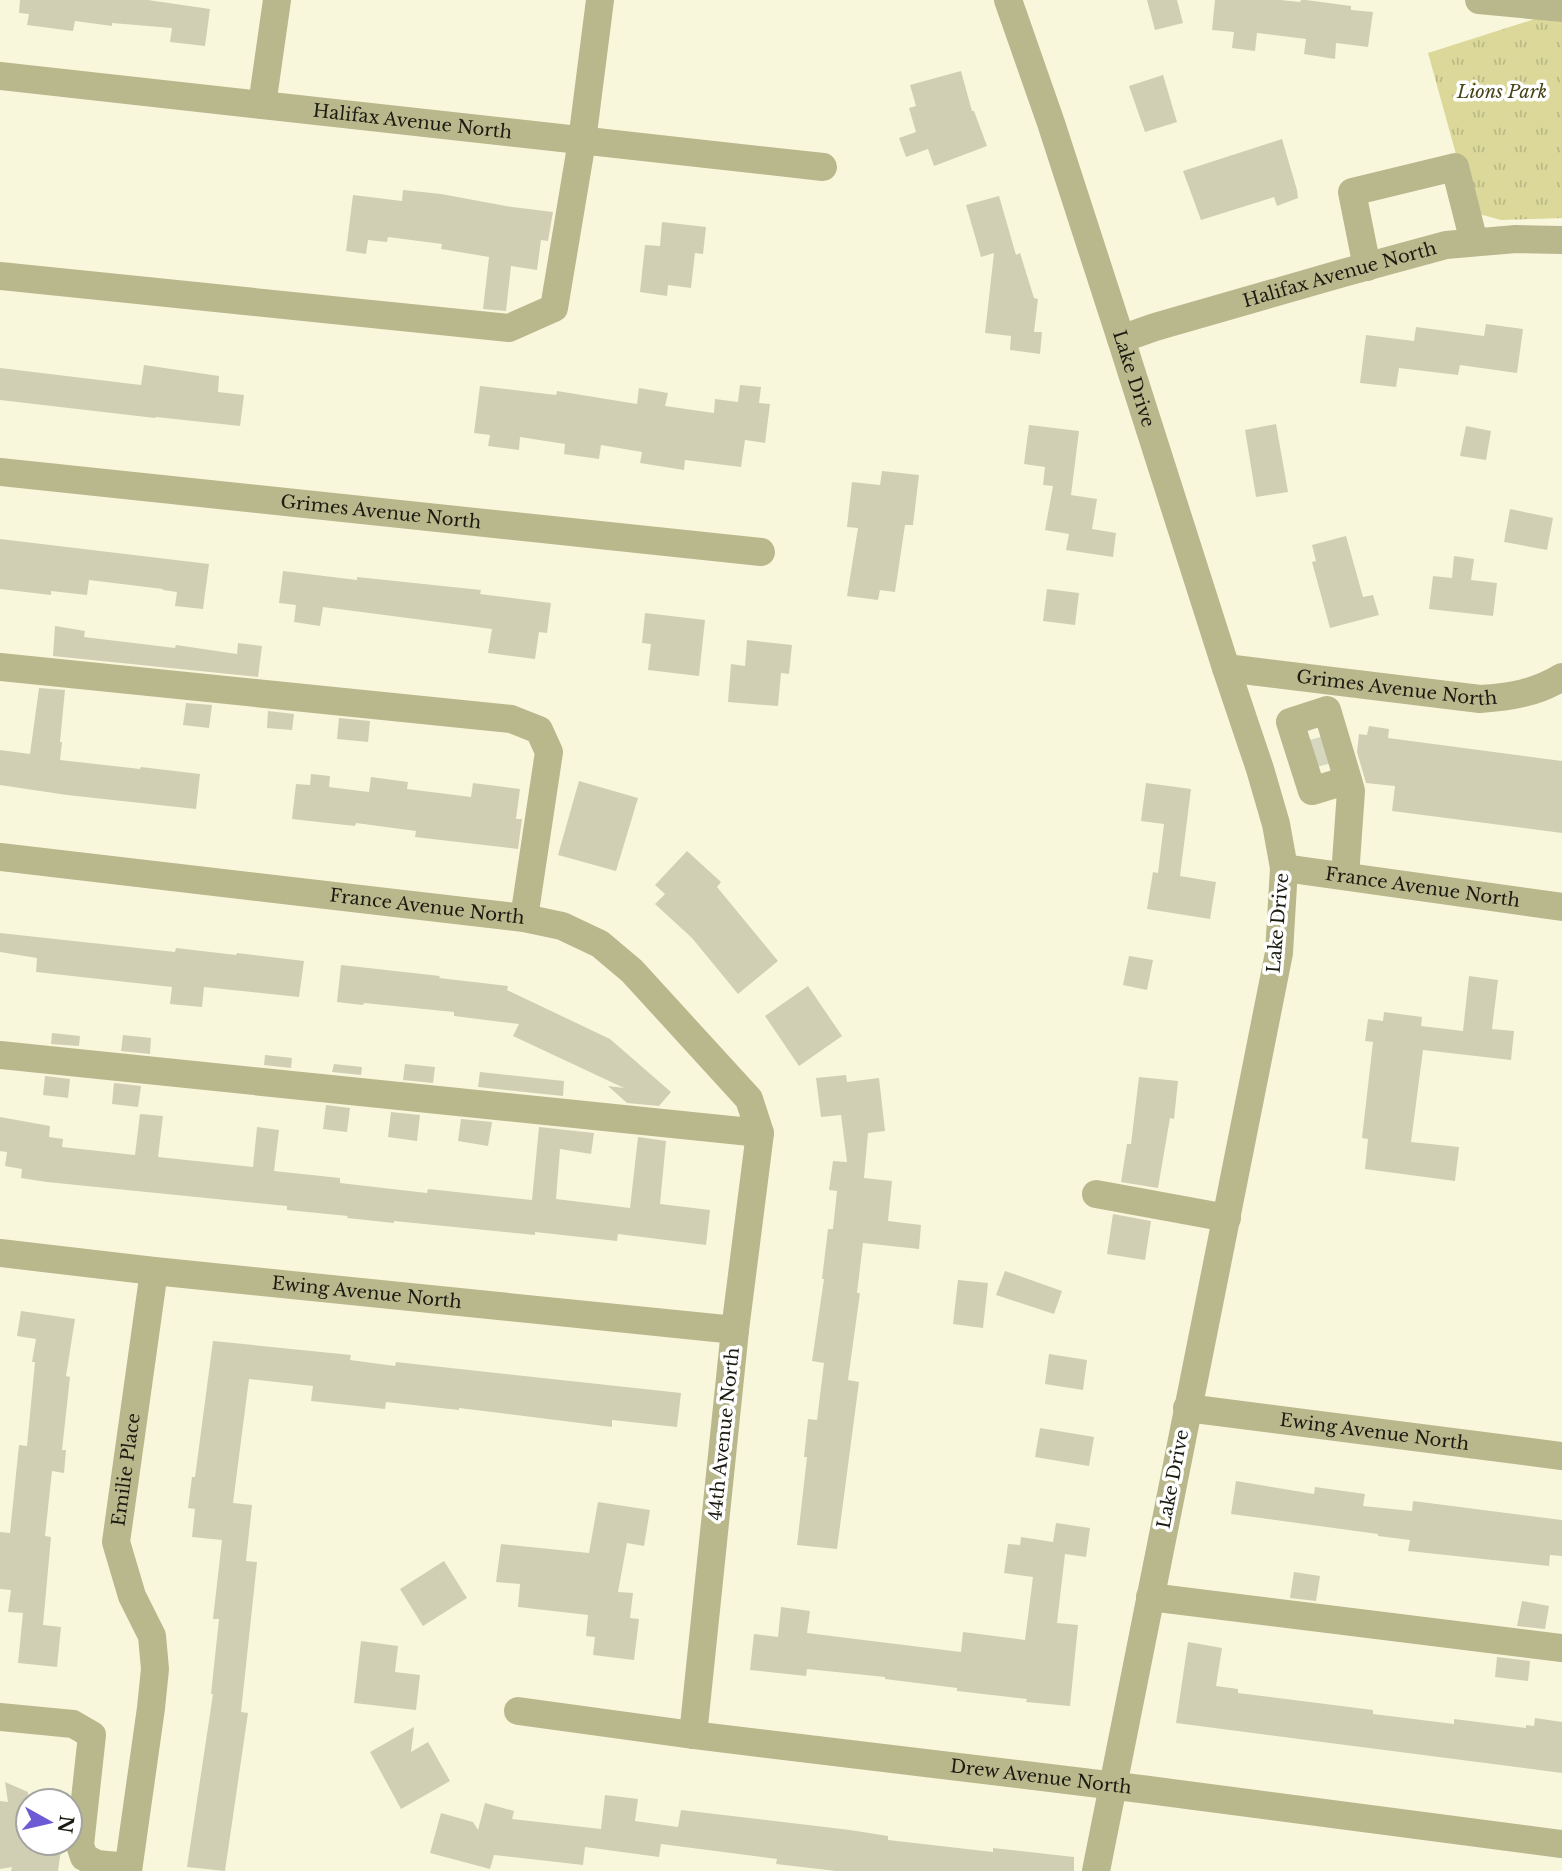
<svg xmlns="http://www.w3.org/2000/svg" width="1562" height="1871" viewBox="0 0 1562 1871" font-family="'Libre Baskerville',serif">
  <defs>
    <pattern id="park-tufts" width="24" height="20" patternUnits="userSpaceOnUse" patternTransform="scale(1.75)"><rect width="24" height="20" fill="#dbd89a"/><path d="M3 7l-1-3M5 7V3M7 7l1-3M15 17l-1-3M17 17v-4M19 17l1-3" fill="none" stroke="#bbb984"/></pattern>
  </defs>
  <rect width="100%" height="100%" fill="#f8f7dc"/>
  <polygon fill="url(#park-tufts)" points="1535,19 1562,22 1562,218 1501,220 1472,212 1428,53"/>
  <g fill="#d0cfb4">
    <polygon points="20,0 148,0 210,9 205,46 170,42 172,28 112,23 112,26 75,21 73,31 27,25 29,14 19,13"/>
    <polygon points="1147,0 1177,0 1183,23 1155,30"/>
    <polygon points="1215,0 1281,0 1300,2 1301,0 1306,0 1351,6 1351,10 1373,12 1368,47 1336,43 1335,59 1304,54 1306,39 1257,33 1255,51 1232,48 1234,32 1212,30"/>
    <polygon points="961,71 972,111 974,111 987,146 934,166 928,149 906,157 899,138 916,132 909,108 916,106 910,85"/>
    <polygon points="1163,75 1177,122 1145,132 1129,86"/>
    <polygon points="1282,139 1297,190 1298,198 1277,206 1274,197 1201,220 1183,171"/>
    <polygon points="403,190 441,194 512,207 553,212 548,241 541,240 537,270 511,266 506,311 483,309 489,257 441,249 442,244 388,237 387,242 368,240 366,254 346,251 353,195 402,201"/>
    <polygon points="999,196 1016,255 1020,253 1034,298 1038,299 1034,332 1042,332 1040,354 1010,350 1011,336 985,333 994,253 981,257 966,205"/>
    <polygon points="662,222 706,227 703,254 695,253 691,288 668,285 667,296 640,292 645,245 660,246"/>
    <polygon points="1486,324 1523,329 1517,373 1460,365 1458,375 1399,368 1396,387 1360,383 1366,335 1414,341 1416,327 1484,336"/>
    <polygon points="144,365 219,376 218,392 244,395 240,426 156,417 155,418 0,400 0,368 141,385"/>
    <polygon points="740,385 761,387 759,403 770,404 765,443 745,440 741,467 685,460 684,470 640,463 642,452 601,445 599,459 564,454 565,444 520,437 519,450 488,446 490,435 474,433 480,386 556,395 557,391 637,404 639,388 668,393 665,406 714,413 715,399 738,402"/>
    <polygon points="1276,424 1288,492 1256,497 1245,430"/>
    <polygon points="1029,425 1079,431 1071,495 1097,499 1092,529 1116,533 1113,557 1066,550 1069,534 1045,530 1053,486 1043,485 1045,467 1024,464"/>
    <polygon points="1466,426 1491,431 1486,460 1460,456"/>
    <polygon points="882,471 919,475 913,525 905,525 895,592 880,590 878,600 847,596 858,528 847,527 852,482 880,485"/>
    <polygon points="1510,509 1553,518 1547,550 1504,542"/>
    <polygon points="1346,536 1363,597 1373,595 1379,615 1330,628 1312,562 1316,561 1312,545"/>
    <polygon points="0,539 209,564 203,609 175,606 177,592 163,590 163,589 89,580 87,595 51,591 51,595 0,589"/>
    <polygon points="1454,556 1474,559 1471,580 1497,583 1493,616 1429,609 1433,576 1452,578"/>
    <polygon points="283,571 357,580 357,577 481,590 480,594 551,603 547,633 539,632 535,659 488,653 492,629 323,607 320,626 294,622 296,605 279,603"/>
    <polygon points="1047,589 1079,593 1075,625 1043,621"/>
    <polygon points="645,613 705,620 699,676 648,670 651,644 642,643"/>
    <polygon points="55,626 85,631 84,637 175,648 176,645 237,654 238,643 262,646 258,677 53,656"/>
    <polygon points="747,640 792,645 789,674 781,673 778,706 728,702 731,664 745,666"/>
    <polygon points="39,688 65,690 60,742 62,742 60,760 140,769 141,767 200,774 196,809 67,795 0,785 0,750 30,754"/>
    <polygon points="186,703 212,705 209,728 183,725"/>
    <polygon points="268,711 294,714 292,730 267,728"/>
    <polygon points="339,718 370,721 368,742 337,739"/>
    <polygon points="1369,726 1389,729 1388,738 1562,761 1562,833 1392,811 1395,786 1366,783 1357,752 1359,734 1367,735"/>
    <polygon points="311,774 330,776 329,787 369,792 371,777 408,782 407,789 471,797 473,783 520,789 516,819 522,819 518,849 415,837 416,831 356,823 355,826 292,819 296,784 310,785"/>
    <polygon points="579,781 638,798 616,871 558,855"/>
    <polygon points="1146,783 1191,789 1180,876 1216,882 1210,919 1147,909 1153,872 1158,873 1164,824 1141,821"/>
    <polygon points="687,851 721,882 717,887 778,961 738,994 692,938 655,904 665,894 655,885"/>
    <polygon points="0,933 175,952 176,948 236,955 237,953 304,961 299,997 204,987 202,1007 170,1004 172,987 36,972 37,958 0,952"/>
    <polygon points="1129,956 1153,960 1147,990 1123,985"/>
    <polygon points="341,965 440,976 439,978 508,986 507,990 610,1039 671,1092 659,1106 627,1103 608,1086 624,1088 513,1036 519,1024 454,1016 454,1012 364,1003 363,1005 337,1002"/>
    <polygon points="1469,976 1498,980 1492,1029 1514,1031 1511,1060 1423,1050 1411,1142 1459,1147 1455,1181 1365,1169 1368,1139 1362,1138 1373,1042 1365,1041 1368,1019 1383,1021 1384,1012 1422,1017 1421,1026 1463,1031"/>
    <polygon points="808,986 842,1036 799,1066 765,1016"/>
    <polygon points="52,1033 80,1036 79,1046 51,1044"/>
    <polygon points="123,1035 151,1038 150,1054 121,1051"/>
    <polygon points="265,1055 292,1058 291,1068 264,1065"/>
    <polygon points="334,1064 362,1067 361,1075 332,1072"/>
    <polygon points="405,1064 435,1067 433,1083 403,1080"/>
    <polygon points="480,1072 564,1081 563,1096 478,1087"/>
    <polygon points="846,1075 847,1082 879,1078 885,1131 868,1133 864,1178 892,1181 888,1221 921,1225 919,1249 863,1243 857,1293 860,1293 848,1380 859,1382 837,1549 797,1545 807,1457 804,1457 808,1419 817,1420 824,1363 812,1361 824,1279 822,1279 828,1229 833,1229 837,1191 829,1190 833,1161 847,1162 841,1115 821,1117 816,1078"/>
    <polygon points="45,1076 70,1079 68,1098 43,1095"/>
    <polygon points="1139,1077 1178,1081 1174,1119 1170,1118 1158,1188 1121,1182 1127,1144 1131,1144"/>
    <polygon points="114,1083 141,1086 138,1107 112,1104"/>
    <polygon points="326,1105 350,1108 347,1132 323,1129"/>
    <polygon points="391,1112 420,1115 417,1141 388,1137"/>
    <polygon points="140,1114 163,1116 158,1157 253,1167 257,1127 279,1130 274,1171 340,1178 340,1183 427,1193 428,1189 532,1200 539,1127 594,1133 591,1154 560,1149 556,1199 630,1208 638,1137 666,1141 660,1204 710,1210 706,1245 618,1234 617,1241 535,1232 535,1235 394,1221 394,1223 347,1218 348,1216 287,1210 287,1206 47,1182 21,1178 22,1169 5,1166 7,1152 0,1151 0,1117 50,1126 49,1137 63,1139 62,1147 135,1155"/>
    <polygon points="461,1119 492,1122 488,1146 458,1141"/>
    <polygon points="1113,1214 1151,1221 1145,1260 1107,1254"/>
    <polygon points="1005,1271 1062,1291 1054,1314 996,1295"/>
    <polygon points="958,1280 988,1283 983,1328 953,1324"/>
    <polygon points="21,1311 75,1319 66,1376 70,1377 62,1450 66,1450 64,1473 52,1471 45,1536 51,1537 43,1625 61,1627 57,1667 18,1663 23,1613 8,1612 11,1590 0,1589 0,1532 10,1533 19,1445 27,1446 35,1362 32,1362 36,1339 17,1336"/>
    <polygon points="213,1341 351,1355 350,1360 395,1366 396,1362 681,1393 677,1427 612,1420 612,1427 459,1408 459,1410 386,1402 385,1409 311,1401 313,1386 249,1379 233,1503 252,1505 246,1561 257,1562 241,1712 248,1713 225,1871 187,1867 213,1694 211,1694 219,1619 213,1619 222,1540 192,1537 195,1509 188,1508 192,1477 195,1477"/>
    <polygon points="1049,1354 1087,1360 1083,1390 1045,1384"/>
    <polygon points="1040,1428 1094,1437 1089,1466 1035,1457"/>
    <polygon points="1236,1481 1314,1494 1315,1487 1365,1494 1363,1506 1412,1511 1413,1501 1562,1520 1562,1556 1550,1555 1549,1566 1408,1551 1410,1540 1378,1536 1378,1534 1231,1514"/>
    <polygon points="598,1502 650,1510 644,1546 627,1543 618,1592 633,1593 630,1618 639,1619 634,1660 593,1655 595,1637 586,1636 588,1615 518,1607 520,1584 496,1582 501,1544 589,1553"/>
    <polygon points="1056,1523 1090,1528 1086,1557 1065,1554 1057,1623 1078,1625 1070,1706 1026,1702 1027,1699 957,1691 957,1688 885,1679 885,1677 807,1669 806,1676 750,1670 754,1634 778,1637 781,1607 810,1611 807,1633 961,1652 963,1632 1025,1640 1033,1577 1004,1573 1008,1544 1020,1545 1021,1537 1053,1542"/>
    <polygon points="444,1561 467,1598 423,1626 400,1589"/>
    <polygon points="1294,1572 1320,1576 1316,1601 1290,1598"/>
    <polygon points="1522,1601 1549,1606 1545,1629 1517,1626"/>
    <polygon points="361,1641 398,1646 395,1672 420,1675 416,1710 354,1703"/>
    <polygon points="1188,1642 1222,1648 1216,1686 1238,1689 1238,1693 1373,1710 1373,1714 1454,1724 1454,1719 1526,1728 1526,1725 1534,1726 1535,1718 1562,1722 1562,1773 1176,1723"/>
    <polygon points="1497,1657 1530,1661 1528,1681 1495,1677"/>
    <polygon points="414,1727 411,1752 428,1742 450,1781 401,1809 370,1752"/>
    <polygon points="5,1782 28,1792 28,1843 62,1843 58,1871 11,1871 12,1867 0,1869 0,1801 8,1802"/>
    <polygon points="605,1795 638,1799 635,1821 678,1827 681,1810 850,1830 888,1836 888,1840 993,1852 993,1848 1074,1857 1074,1871 836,1871 776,1864 777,1859 661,1844 659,1857 585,1847 583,1865 494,1855 490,1869 430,1853 441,1813 473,1822 478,1830 485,1803 514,1811 512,1819 601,1829"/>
  </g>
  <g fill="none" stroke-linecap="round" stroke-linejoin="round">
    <polyline stroke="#d7d6be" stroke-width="28" stroke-dasharray="28 14" stroke-linecap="butt" points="1307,755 1334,748"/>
    <g stroke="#b9b78c" stroke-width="28">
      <path id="s1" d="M1008,0L1051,123L1121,339L1226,668L1260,769L1276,824L1284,868L1279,953L1096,1871"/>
      <polyline points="1479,0 1562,8"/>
      <path id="s2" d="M0,76L823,167"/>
      <polyline points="262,105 277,0"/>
      <polyline points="1367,267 1352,192 1455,167 1474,242"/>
      <polyline points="0,276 509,328 554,308 582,141 600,0"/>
      <path id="s3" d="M1121,339L1155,327L1343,273L1446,245L1516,239L1562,240"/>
      <path id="s4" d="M0,472L761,552"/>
      <polyline points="0,667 511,719 539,730 549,752 524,918"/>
      <path id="s5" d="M1226,668L1480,699C1510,697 1536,693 1562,677"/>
      <path id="s6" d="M0,857L524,918L562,926L600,944L632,971L749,1099L760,1133L735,1330L693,1735"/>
      <path id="s7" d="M1284,868L1562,907"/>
      <polyline points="1345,876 1351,791 1348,780 1327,710 1290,722 1312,791 1348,780"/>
      <polyline points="0,1055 760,1133"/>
      <polyline points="1096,1194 1227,1218"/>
      <path id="s8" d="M0,1253L154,1271L735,1330"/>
      <path id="s9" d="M1187,1408L1562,1456"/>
      <polyline points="1150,1597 1562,1648"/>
      <path id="s10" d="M518,1711L693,1735L1149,1790L1562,1844"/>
      <polyline points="0,1717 73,1724 92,1735 80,1845 84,1857 97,1864 128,1867"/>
      <path id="s11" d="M128,1871L151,1708L155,1669L152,1636L132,1596L116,1542L154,1271"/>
    </g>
  </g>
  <g text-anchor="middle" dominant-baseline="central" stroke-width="7" stroke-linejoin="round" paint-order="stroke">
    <g font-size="18" font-style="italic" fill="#474418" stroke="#fff">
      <text x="1502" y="92">Lions Park</text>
    </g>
    <g font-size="18" fill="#1b1b11" stroke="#fff">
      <text stroke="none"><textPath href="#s2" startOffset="415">Halifax Avenue North</textPath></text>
      <text stroke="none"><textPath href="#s3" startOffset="228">Halifax Avenue North</textPath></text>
      <text stroke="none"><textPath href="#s1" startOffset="399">Lake Drive</textPath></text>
      <text stroke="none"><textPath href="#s4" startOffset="383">Grimes Avenue North</textPath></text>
      <text stroke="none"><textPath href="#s5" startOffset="172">Grimes Avenue North</textPath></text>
      <text stroke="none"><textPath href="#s7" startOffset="140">France Avenue North</textPath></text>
      <text stroke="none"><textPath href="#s6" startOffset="430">France Avenue North</textPath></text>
      <text transform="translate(1278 923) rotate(-85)">Lake Drive</text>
      <text stroke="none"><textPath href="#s8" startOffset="369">Ewing Avenue North</textPath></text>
      <text stroke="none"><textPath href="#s9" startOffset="189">Ewing Avenue North</textPath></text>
      <text transform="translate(724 1434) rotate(-84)">44th Avenue North</text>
      <text stroke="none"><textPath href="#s11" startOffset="411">Emilie Place</textPath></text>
      <text transform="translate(1173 1479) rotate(-79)">Lake Drive</text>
      <text stroke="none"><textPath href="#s10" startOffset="527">Drew Avenue North</textPath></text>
    </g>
  </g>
  <g transform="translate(49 1822) rotate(98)"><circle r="33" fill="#ffffff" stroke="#a4a4a0" stroke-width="2"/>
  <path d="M0-5L12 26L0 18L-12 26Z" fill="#6c5bd5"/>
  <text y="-10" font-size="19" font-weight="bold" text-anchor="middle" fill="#1b1b11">N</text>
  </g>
</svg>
